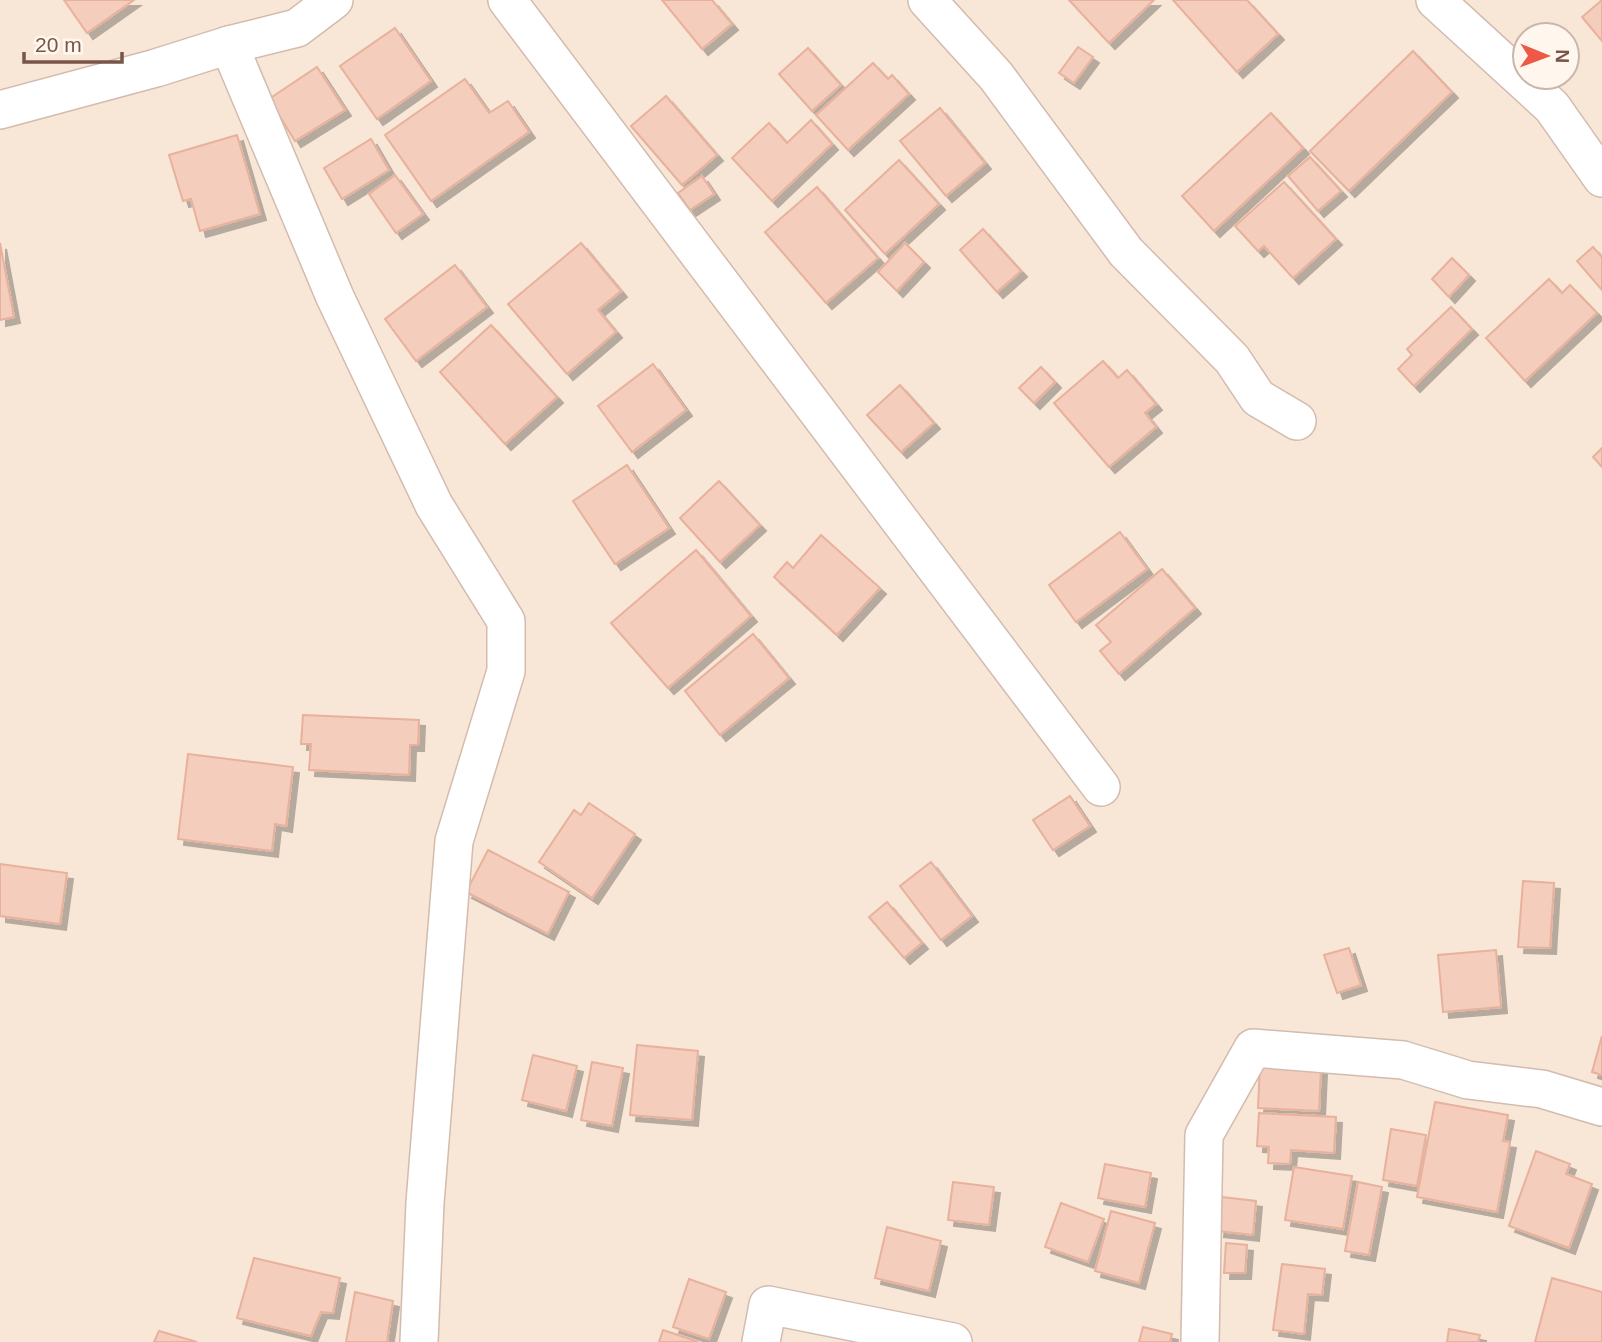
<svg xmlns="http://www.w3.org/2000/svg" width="1602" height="1342" viewBox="0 0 1602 1342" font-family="Arial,sans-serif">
  <defs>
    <filter id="shadow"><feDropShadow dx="6" dy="6" stdDeviation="0" flood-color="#0004"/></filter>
  </defs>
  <rect width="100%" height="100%" fill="#fdf2e7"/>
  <path fill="#f8e6d7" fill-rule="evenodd" d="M0,0H1602V1342H0ZM1525,35H1567V77H1525Z"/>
  <g fill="#f5cdbd" stroke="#e8b19c" stroke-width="2" filter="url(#shadow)">
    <polygon points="64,0 134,0 87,33"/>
    <polygon points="662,0 712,0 732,24 702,49"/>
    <polygon points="1069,0 1154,0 1109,43"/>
    <polygon points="1173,0 1247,0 1278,34 1237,72"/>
    <polygon points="1602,0 1602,41 1582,17"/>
    <polygon points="395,28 431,81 377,119 340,66"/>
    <polygon points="1078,47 1093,57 1074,83 1059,73"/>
    <polygon points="808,48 841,85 812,111 779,74"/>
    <polygon points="1413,51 1452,92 1349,191 1310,151"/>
    <polygon points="873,63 888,79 892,75 909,94 848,150 816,115"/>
    <polygon points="317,67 345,110 295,141 269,99"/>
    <polygon points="465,79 489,113 508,101 529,132 431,201 385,135"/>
    <polygon points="666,96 717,155 682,185 631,126"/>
    <polygon points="940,108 985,163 946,196 900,141"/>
    <polygon points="1271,113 1303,148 1214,231 1182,196"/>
    <polygon points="811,120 832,144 772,201 732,158 769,123 787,143"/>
    <polygon points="237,135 260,214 200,231 191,199 183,201 169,155"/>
    <polygon points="371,139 389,170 342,199 324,168"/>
    <polygon points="1310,157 1341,191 1318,211 1288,176"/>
    <polygon points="899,160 939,204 885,254 845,210"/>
    <polygon points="395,175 423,214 396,233 369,194"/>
    <polygon points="702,176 714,194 690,210 678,193"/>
    <polygon points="1284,182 1336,239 1293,278 1264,246 1258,251 1235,226"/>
    <polygon points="817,187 878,258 826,303 765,232"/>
    <polygon points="983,229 1021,271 997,292 960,250"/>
    <polygon points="0,243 14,317 0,320"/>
    <polygon points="581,243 621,291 598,310 616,332 567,374 508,304"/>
    <polygon points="905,243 924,262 897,291 878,272"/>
    <polygon points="1593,247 1602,257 1602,290 1577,261"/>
    <polygon points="1452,258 1469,275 1449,297 1432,279"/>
    <polygon points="455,265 487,307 416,361 385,319"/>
    <polygon points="1549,279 1562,293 1570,285 1597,313 1525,381 1486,338"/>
    <polygon points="1451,307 1472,329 1414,386 1398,369 1412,355 1407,349"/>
    <polygon points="491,325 557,397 505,444 440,372"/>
    <polygon points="1103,361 1118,378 1127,370 1156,404 1145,413 1156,427 1109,467 1054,403"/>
    <polygon points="653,364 686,410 632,452 598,406"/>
    <polygon points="1041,367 1055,382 1034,403 1019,388"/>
    <polygon points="900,385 934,423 901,452 867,415"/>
    <polygon points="1602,448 1602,467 1593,457"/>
    <polygon points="627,465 669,528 615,564 573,501"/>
    <polygon points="719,481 760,525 720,562 680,518"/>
    <polygon points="1120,532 1147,569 1076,622 1049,585"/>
    <polygon points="821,535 880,588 837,635 774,577 787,562 793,568"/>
    <polygon points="696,550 751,616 668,688 611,623"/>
    <polygon points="1162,569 1195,608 1119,674 1100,651 1111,642 1096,625"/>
    <polygon points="753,634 789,678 720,735 685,691"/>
    <polygon points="303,715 419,720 418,745 410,745 409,775 309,770 311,744 301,744"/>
    <polygon points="188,754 293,767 286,826 275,824 272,851 178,839"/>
    <polygon points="1070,796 1090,826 1053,850 1033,820"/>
    <polygon points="589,803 635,834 592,898 539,862 574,810 581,815"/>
    <polygon points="488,850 569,892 548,934 466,892"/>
    <polygon points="931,862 972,916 941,940 900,886"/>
    <polygon points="0,864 67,873 60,924 0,916"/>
    <polygon points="1523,881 1554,883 1550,948 1518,947"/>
    <polygon points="887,902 922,943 904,958 869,917"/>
    <polygon points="1349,948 1361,985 1337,993 1324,955"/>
    <polygon points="1496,950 1501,1007 1443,1012 1438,955"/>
    <polygon points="1602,1036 1602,1075 1592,1072"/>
    <polygon points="637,1045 698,1051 692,1120 630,1115"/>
    <polygon points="533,1055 577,1066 566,1111 522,1100"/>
    <polygon points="592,1062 623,1068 612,1126 581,1120"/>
    <polygon points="1260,1065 1321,1068 1319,1111 1258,1108"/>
    <polygon points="1435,1102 1508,1115 1503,1141 1510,1142 1497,1212 1417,1197"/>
    <polygon points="1259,1113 1336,1117 1334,1153 1291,1150 1290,1164 1268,1163 1269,1147 1257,1146"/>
    <polygon points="1391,1129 1426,1135 1417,1186 1383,1180"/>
    <polygon points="1536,1151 1570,1164 1566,1174 1592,1184 1569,1248 1509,1226"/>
    <polygon points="1105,1164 1151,1173 1145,1207 1098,1198"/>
    <polygon points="1294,1167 1352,1176 1343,1229 1285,1220"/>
    <polygon points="953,1182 994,1187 989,1225 948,1220"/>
    <polygon points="1358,1182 1382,1187 1369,1255 1345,1251"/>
    <polygon points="1222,1197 1256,1201 1253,1235 1218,1231"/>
    <polygon points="1061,1203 1104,1219 1088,1262 1045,1247"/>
    <polygon points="1111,1211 1155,1223 1139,1283 1095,1271"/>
    <polygon points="887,1227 941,1241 929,1291 875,1278"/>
    <polygon points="1226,1243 1247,1245 1245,1273 1224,1273"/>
    <polygon points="254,1258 340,1278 333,1313 321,1312 311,1336 237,1318"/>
    <polygon points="1282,1264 1325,1269 1322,1295 1308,1294 1304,1334 1273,1330"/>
    <polygon points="1552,1278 1602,1292 1602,1342 1535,1342"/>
    <polygon points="689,1279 726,1292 709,1339 673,1327"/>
    <polygon points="355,1292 393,1301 387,1342 346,1342"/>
    <polygon points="1143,1327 1172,1334 1170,1342 1139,1342"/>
    <polygon points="1449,1329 1480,1335 1478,1342 1447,1342"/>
    <polygon points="663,1330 699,1342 659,1342"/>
    <polygon points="159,1331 197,1342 154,1342"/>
  </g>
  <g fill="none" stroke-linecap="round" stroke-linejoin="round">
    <g stroke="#d3bbae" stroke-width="40">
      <g id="minor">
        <polyline points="507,0 1101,787"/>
        <polyline points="927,0 996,76 1126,252 1232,359 1258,398 1297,421"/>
        <polyline points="1435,0 1552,107 1602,178"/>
        <polyline points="229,45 335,297 434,505 506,621 506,671 454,841 425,1203 419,1342"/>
        <polyline points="0,110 156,68 229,45 297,28 334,0"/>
        <polyline points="761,1342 768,1305 953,1342"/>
        <polyline points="1200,1342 1204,1135 1253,1048 1403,1060 1468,1080 1542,1089 1602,1107"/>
      </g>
    </g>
    <use href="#minor" stroke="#fff" stroke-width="37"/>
  </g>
  <g transform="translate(1546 56) rotate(91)"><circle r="33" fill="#fff7ee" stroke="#c9b6ac" stroke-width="2"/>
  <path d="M0-5L12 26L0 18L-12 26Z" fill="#ed5946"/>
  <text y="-10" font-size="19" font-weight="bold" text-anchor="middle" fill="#795549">N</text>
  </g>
  <path d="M24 52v10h98v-10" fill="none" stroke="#795549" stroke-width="3.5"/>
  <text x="35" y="52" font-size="21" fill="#795549" stroke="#fff7ee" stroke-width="5" paint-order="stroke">20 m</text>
</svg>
